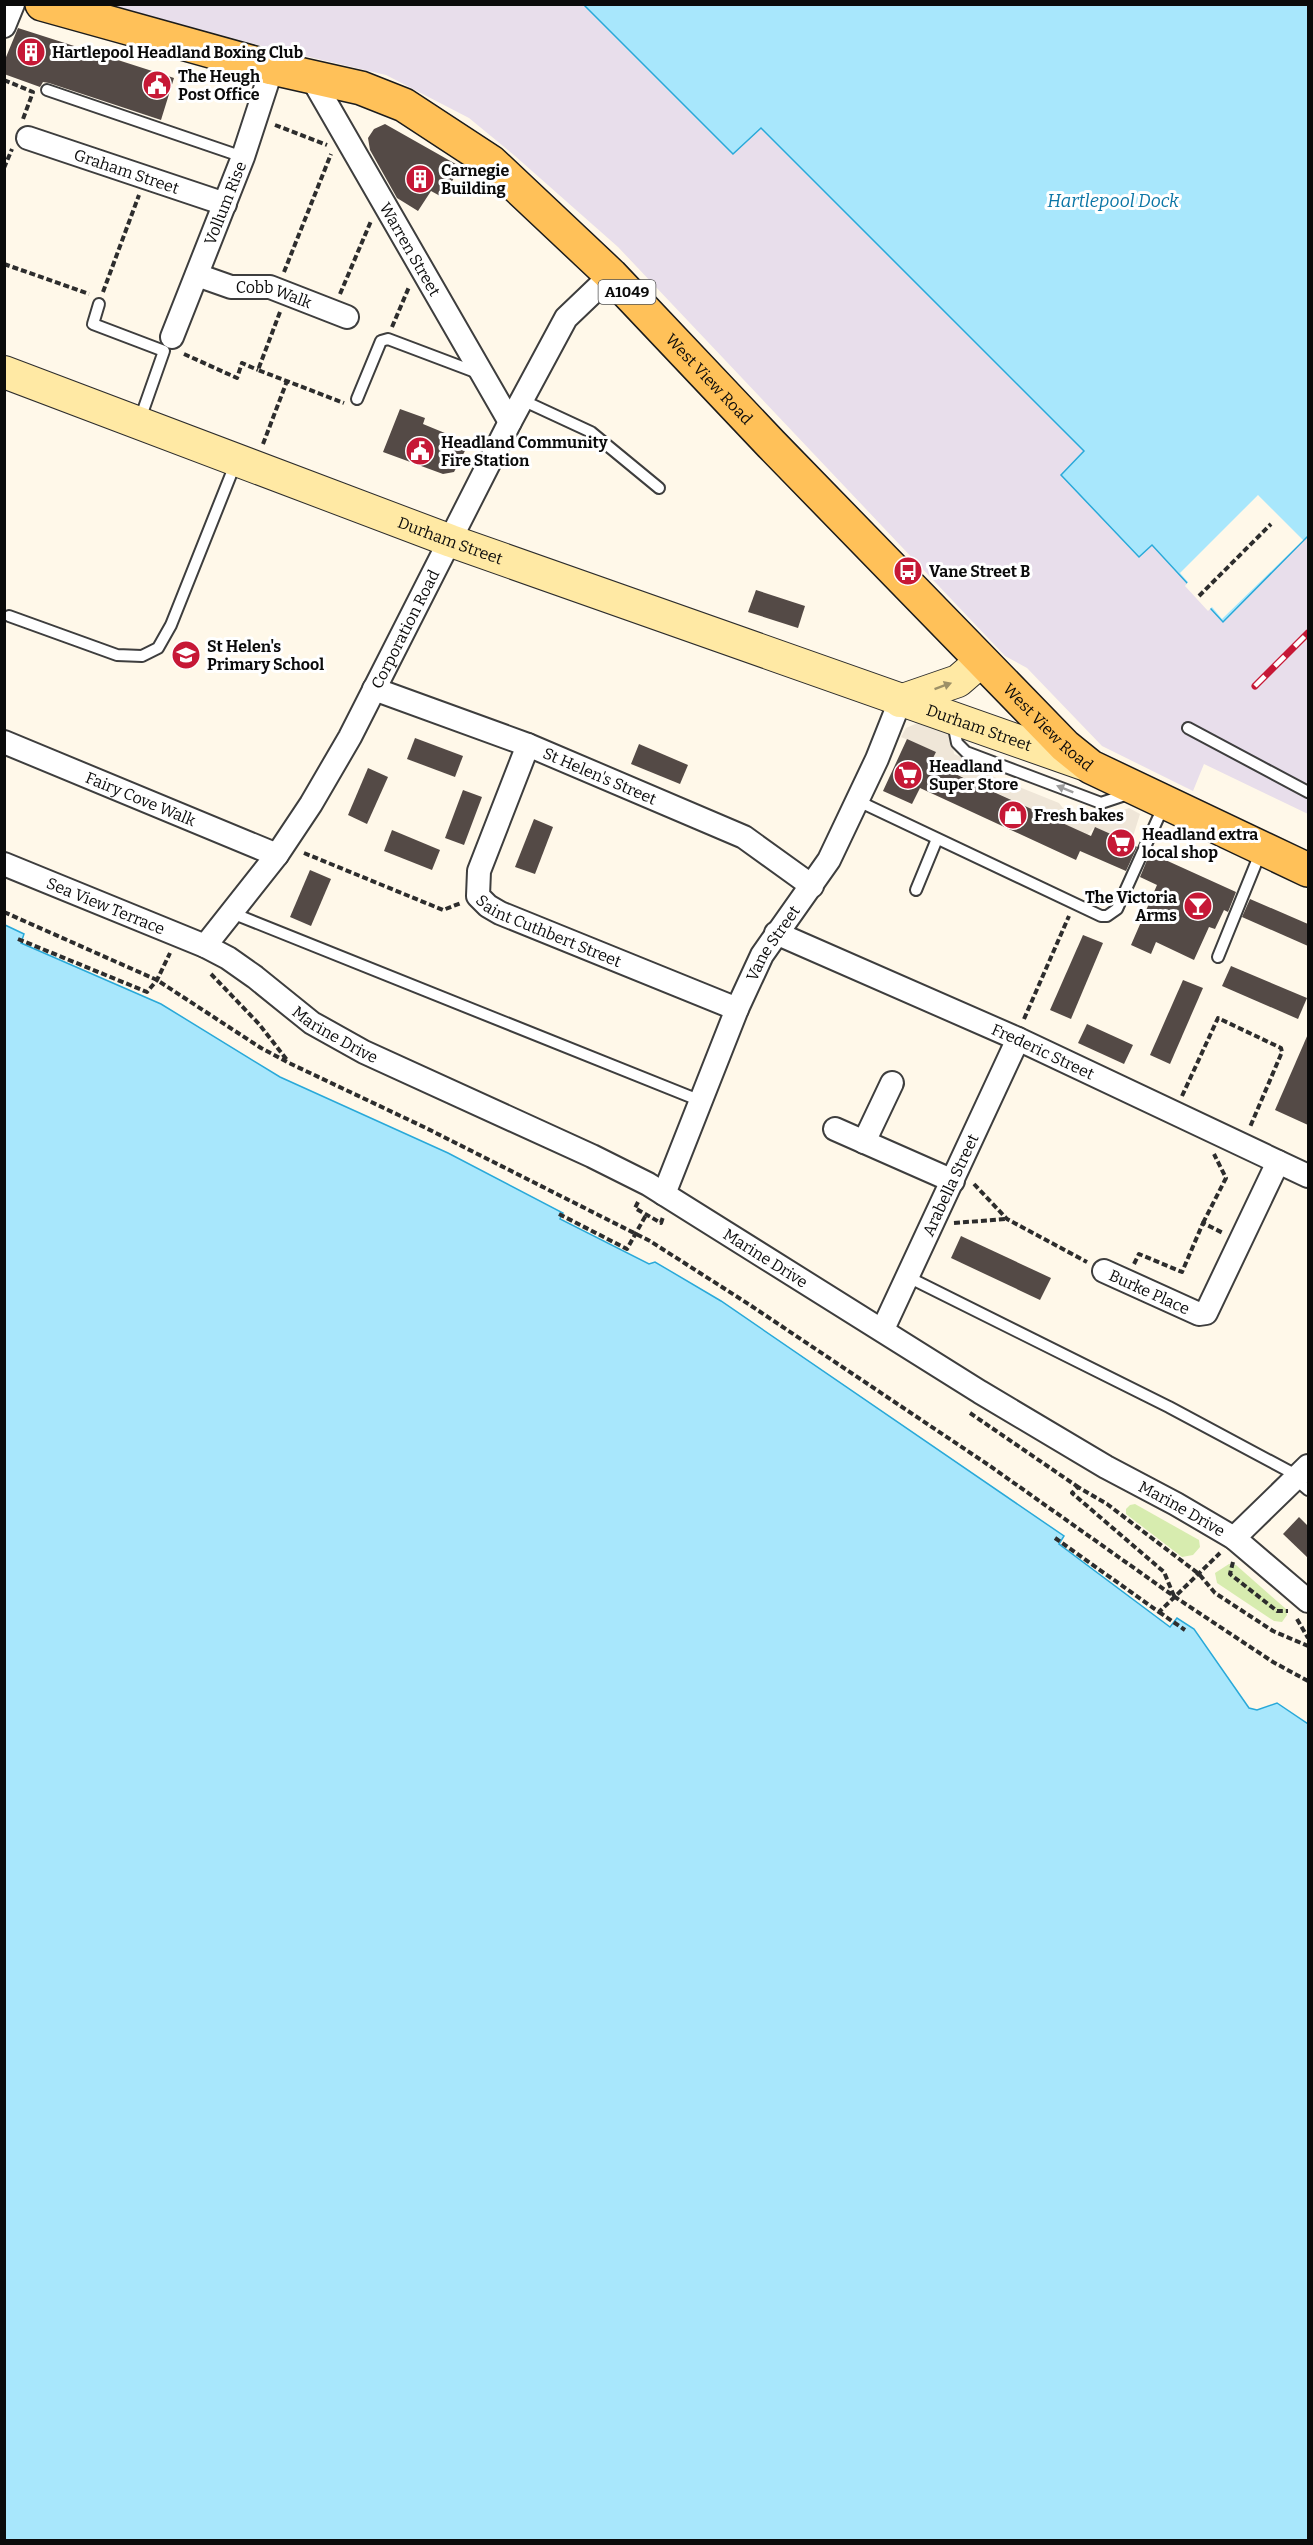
<svg xmlns="http://www.w3.org/2000/svg" width="1313" height="2545" viewBox="0 0 1313 2545" font-family="Bitter,serif">
  <rect width="100%" height="100%" fill="#fff8e9"/>
  <polygon fill="#e8deeb" points="111,5 1308,5 1308,814 1204,764 1193,791 1102,746 1027,668 1005,656 618,247 515,156 469,118 386,75 258,45"/>
  <g fill="#d7ecaf">
    <polygon points="1135,1504 1199,1540 1200,1547 1193,1555 1182,1557 1126,1514 1126,1509 1130,1505"/>
    <polygon points="1229,1564 1236,1565 1286,1609 1287,1615 1282,1622 1274,1621 1217,1583 1215,1573"/>
  </g>
  <polygon fill="#efe6d8" points="922,721 951,733 954,754 985,766 989,775 1059,803 1066,812 1086,821 1099,819 1129,808 1140,814 1131,843 1095,827 1087,835 931,762 936,752 901,737 906,728"/>
  <g fill="#a8e7fc" stroke="#29a9d9" stroke-width="1.5">
    <polygon points="584,5 1308,5 1308,536 1223,622 1152,545 1139,557 1061,475 1084,451 761,128 733,154"/>
    <polygon points="5,925 24,934 21,943 161,1004 280,1077 448,1153 563,1213 560,1219 649,1264 655,1262 721,1301 1064,1536 1059,1544 1170,1627 1177,1618 1194,1629 1249,1708 1257,1710 1277,1703 1308,1724 1308,2540 5,2540"/>
  </g>
  <polygon fill="#fff8e9" points="1258,495 1303,540 1222,619 1212,607 1208,611 1185,586 1188,582 1180,573"/>
  <g fill="#544a46">
    <polygon points="18,28 174,78 161,120 49,83 43,82 40,87 4,74 4,62"/>
    <polygon points="385,124 461,167 442,197 431,191 418,211 397,198 370,150 368,138 374,129"/>
    <polygon points="400,409 425,418 423,424 469,443 454,472 443,474 383,452"/>
    <polygon points="756,590 805,606 798,628 748,612"/>
    <polygon points="415,738 463,756 455,777 407,759"/>
    <polygon points="907,739 936,752 931,762 976,784 1091,836 1095,827 1131,843 1137,847 1126,871 1080,851 1076,860 920,788 912,804 883,791"/>
    <polygon points="639,744 688,765 680,784 631,764"/>
    <polygon points="368,768 388,777 367,824 348,815"/>
    <polygon points="463,790 482,797 464,845 445,838"/>
    <polygon points="534,819 553,827 535,874 515,867"/>
    <polygon points="392,830 440,850 432,870 384,851"/>
    <polygon points="1150,853 1236,892 1228,912 1224,910 1215,929 1209,927 1194,960 1156,942 1151,954 1131,945 1157,885 1140,877"/>
    <polygon points="310,870 331,879 311,926 290,917"/>
    <polygon points="1250,899 1308,924 1308,946 1242,917"/>
    <polygon points="1083,935 1103,943 1071,1019 1050,1010"/>
    <polygon points="1231,966 1307,998 1298,1019 1222,986"/>
    <polygon points="1183,980 1203,988 1170,1064 1150,1055"/>
    <polygon points="1087,1024 1133,1045 1124,1064 1078,1043"/>
    <polygon points="1308,1034 1308,1125 1275,1110"/>
    <polygon points="961,1236 1051,1278 1040,1300 951,1258"/>
    <polygon points="1299,1517 1308,1526 1308,1558 1283,1534"/>
  </g>
  <g fill="none" stroke-linecap="round" stroke-linejoin="round">
    <g stroke="#3e3e3e" stroke-width="14">
      <g id="lane">
        <polyline points="47,90 243,157"/>
        <polyline points="99,304 93,324 164,351 139,422"/>
        <polyline points="357,399 381,341 388,339 478,373"/>
        <polyline points="522,400 591,432 659,488"/>
        <polyline points="9,616 117,655 142,656 158,648 171,625 236,462"/>
        <polyline points="953,723 957,743 966,752 1101,803 1131,793"/>
        <polyline points="1188,728 1308,792"/>
        <polyline points="858,801 1101,916 1107,916 1117,909 1164,805"/>
        <polyline points="916,890 937,839"/>
        <polyline points="232,913 701,1101"/>
        <polyline points="1218,957 1261,851"/>
        <polyline points="908,1277 1169,1407 1298,1476"/>
        <polyline points="1295,1479 1308,1490"/>
      </g>
    </g>
    <g stroke="#3e3e3e" stroke-width="26">
      <g id="street">
        <polyline points="4,26 13,4"/>
        <path id="s1" d="M310,75L510,422"/>
        <path id="s2" d="M28,138L225,204"/>
        <path id="s3" d="M197,275L231,287H270L347,317"/>
        <path id="s4" d="M172,337L243,157L272,68"/>
        <path id="s5" d="M374,689L528,745L744,837L812,886"/>
        <path id="s6" d="M4,742L277,855"/>
        <path id="s7" d="M528,745L479,871L478,896L488,906L500,913L737,1009"/>
        <path id="s8" d="M4,864L205,946L228,958L255,977L312,1023L364,1052L592,1156L648,1184L980,1392L1106,1467L1176,1504L1234,1538L1308,1601"/>
        <path id="s9" d="M776,933L1018,1039L1308,1176"/>
        <path id="s10" d="M205,946L277,855L311,804L350,737L510,422L566,318L611,275"/>
        <polyline points="835,1129 953,1181"/>
        <polyline points="864,1142 892,1083"/>
        <path id="s11" d="M664,1194L737,1009L762,955L829,860L877,759L900,701"/>
        <path id="s12" d="M1104,1271L1199,1314L1206,1313L1278,1162"/>
        <path id="s13" d="M883,1329L1018,1039"/>
        <polyline points="1234,1538 1308,1466"/>
      </g>
    </g>
    <g stroke="#2d2d2d" stroke-width="34">
      <g id="secondary">
        <path id="s14" d="M4,372L451,541L1089,766"/>
        <polyline points="900,701 958,681 980,662"/>
      </g>
    </g>
    <g stroke="#1c1c1c" stroke-width="36">
      <g id="primary">
        <path id="s15" d="M42,4L272,68L361,88L404,105L491,162L611,275L771,444L1065,746L1091,767L1308,870"/>
      </g>
    </g>
    <g stroke="#2d2d2d" stroke-width="4" stroke-dasharray="6 3" stroke-linecap="butt">
      <polyline points="4,80 33,92 23,119"/>
      <polyline points="275,125 327,145"/>
      <polyline points="4,168 12,149"/>
      <polyline points="4,264 89,294"/>
      <polyline points="284,272 331,154"/>
      <polyline points="103,292 139,195"/>
      <polyline points="340,294 371,221"/>
      <polyline points="280,312 258,370 344,403"/>
      <polyline points="392,327 409,287"/>
      <polyline points="184,354 237,378 242,363 258,370"/>
      <polyline points="263,444 287,381"/>
      <polyline points="1199,596 1271,524"/>
      <polyline points="304,853 443,910 461,903"/>
      <polyline points="4,912 157,980 261,1048 289,1063 426,1128 650,1241 750,1305 990,1466 1175,1597 1273,1662 1308,1681"/>
      <polyline points="18,939 147,992 157,980 170,953"/>
      <polyline points="211,974 259,1024 287,1060"/>
      <polyline points="1024,1019 1069,916"/>
      <polyline points="1182,1096 1218,1018 1281,1048 1282,1052 1250,1127"/>
      <polyline points="974,1184 1007,1219 1087,1262"/>
      <polyline points="638,1202 635,1208 661,1223 663,1217"/>
      <polyline points="559,1214 627,1249 646,1215"/>
      <polyline points="954,1223 1006,1219"/>
      <polyline points="1203,1223 1226,1178 1214,1154"/>
      <polyline points="1134,1264 1139,1254 1182,1272 1203,1223 1223,1233"/>
      <polyline points="970,1413 1078,1487"/>
      <polyline points="1055,1538 1159,1612 1220,1553"/>
      <polyline points="1233,1562 1230,1574 1277,1611 1288,1611"/>
      <polyline points="1174,1596 1164,1572 1072,1493 1078,1487 1107,1504 1199,1574 1215,1593 1273,1631 1308,1646"/>
      <polyline points="1159,1612 1185,1630"/>
      <polyline points="1297,1619 1308,1638"/>
    </g>
    <use href="#lane" stroke="#fff" stroke-width="10"/>
    <use href="#street" stroke="#fff" stroke-width="22"/>
    <use href="#secondary" stroke="#ffe9a4" stroke-width="32"/>
    <use href="#primary" stroke="#ffc159" stroke-width="33"/>
    <g stroke="#c61836" stroke-width="7">
      <polyline id="rail" points="1255,686 1308,633"/>
    </g>
    <use href="#rail" stroke="#fff" stroke-width="4.5" stroke-dasharray="14" stroke-linecap="butt"/>
  </g>
  <defs><path id="oneway-solid" d="M-6-.8H1V-3.2L6.5 0L1 3.2V.8H-6Z" transform="scale(1.5)"/></defs>
  <use fill="#9d9067" href="#oneway-solid" transform="translate(943 686) rotate(-20)"/>
  <use fill="#9d9d9d" href="#oneway-solid" transform="translate(1065 789) rotate(-158)"/>
  <defs>
    <g id="building-disc" transform="scale(1.5)"><circle r="9.5" fill="#c61836" stroke="#fff"/><path d="M-4-6H4V6H1V3H-1V6H-4ZM-2.5-4.3h1.7v1.8h-1.7ZM.8-4.3h1.7v1.8H.8ZM-2.5-1h1.7V.8h-1.7ZM.8-1h1.7V.8H.8Z" fill="#fff"/></g>
    <g id="civic-disc" transform="scale(1.5)"><circle r="9.5" fill="#c61836" stroke="#fff"/><path d="M-.6-6.5H3V-4.5H.6V-3L4-1V1h2V6H-6V1h2V-1L-.6-3ZM-1.2 2.5V6h2.4V2.5Z" fill="#fff"/></g>
    <g id="bus-disc" transform="scale(1.5)"><circle r="9.5" fill="#c61836" stroke="#fff"/><path d="M-5-6H5V4H4V6H2V4H-2V6H-4V4H-5ZM-3.5-4V0h7V-4ZM-3.5 1.2v1.5H-2V1.2ZM2 1.2v1.5H3.5V1.2Z" fill="#fff"/></g>
    <g id="school-disc" transform="scale(1.5)"><circle r="9.5" fill="#c61836" stroke="#fff"/><path d="M0-5L7-2L0 1L-7-2ZM-4 1L0 2.5L4 1V4Q0 6-4 4Z" fill="#fff"/></g>
    <g id="supermarket-disc" transform="scale(1.5)"><circle r="9.5" fill="#c61836" stroke="#fff"/><path d="M-6-5.5h2.5l.6 2H6L4.5 2H-2.5L-4.4-4H-6ZM-1.5 3.2a1.3 1.3 0 1 0 .1 0ZM3 3.2a1.3 1.3 0 1 0 .1 0Z" fill="#fff"/></g>
    <g id="shop-disc" transform="scale(1.5)"><circle r="9.5" fill="#c61836" stroke="#fff"/><path d="M-5-2.5h2.3a2.7 3.5 0 0 1 5.4 0H5L5.5 6h-11ZM-1.5-2.5h3a1.5 2.3 0 0 0-3 0Z" fill="#fff"/></g>
    <g id="bar-disc" transform="scale(1.5)"><circle r="9.5" fill="#c61836" stroke="#fff"/><path d="M-6-5H6L.8 .8V4.5H3.5V6h-7V4.5H-.8V.8Z" fill="#fff"/></g>
  </defs>
  <g fill-rule="evenodd">
    <use href="#building-disc" x="31" y="52"/>
    <use href="#civic-disc" x="157" y="85"/>
    <use href="#building-disc" x="420" y="179"/>
    <use href="#civic-disc" x="420" y="451"/>
    <use href="#bus-disc" x="908" y="571"/>
    <use href="#school-disc" x="186" y="655"/>
    <use href="#supermarket-disc" x="908" y="775"/>
    <use href="#shop-disc" x="1013" y="815"/>
    <use href="#supermarket-disc" x="1121" y="843"/>
    <use href="#bar-disc" x="1198" y="906"/>
  </g>
  <g text-anchor="middle" dominant-baseline="central" stroke-width="6" stroke-linejoin="round" paint-order="stroke">
    <rect fill="#fff" stroke="#545454" stroke-width="1.5" x="598.5" y="280" width="57" height="24" rx="4.5"/>
    <g font-size="15" font-weight="bold" fill="#0b0b0b">
      <text x="627" y="292">A1049</text>
    </g>
    <g font-size="16" font-weight="bold" fill="#0b0b0b" stroke="#fff" text-anchor="start">
      <text x="52" y="52">Hartlepool Headland Boxing Club</text>
      <text x="178" y="76">The Heugh<tspan x="178" dy="18">Post Office</tspan></text>
      <text x="441" y="170">Carnegie<tspan x="441" dy="18">Building</tspan></text>
      <text x="441" y="442">Headland Community<tspan x="441" dy="18">Fire Station</tspan></text>
      <text x="929" y="571">Vane Street B</text>
      <text x="207" y="646">St Helen's<tspan x="207" dy="18">Primary School</tspan></text>
      <text x="929" y="766">Headland<tspan x="929" dy="18">Super Store</tspan></text>
      <text x="1034" y="815">Fresh bakes</text>
      <text x="1142" y="834">Headland extra<tspan x="1142" dy="18">local shop</tspan></text>
      <text x="1177" y="897" text-anchor="end">The Victoria<tspan x="1177" dy="18">Arms</tspan></text>
    </g>
    <g font-size="16" fill="#0b0b0b" stroke="#fff">
      <text stroke="none"><textPath href="#s2" startOffset="104">Graham Street</textPath></text>
      <text stroke="none"><textPath href="#s4" startOffset="144">Vollum Rise</textPath></text>
      <text stroke="none"><textPath href="#s1" startOffset="201">Warren Street</textPath></text>
      <text stroke="none"><textPath href="#s3" startOffset="80">Cobb Walk</textPath></text>
      <text stroke="none"><textPath href="#s15" startOffset="788">West View Road</textPath></text>
      <text stroke="none"><textPath href="#s14" startOffset="477">Durham Street</textPath></text>
      <text stroke="none"><textPath href="#s10" startOffset="376">Corporation Road</textPath></text>
      <text stroke="none"><textPath href="#s15" startOffset="1274">West View Road</textPath></text>
      <text stroke="none"><textPath href="#s14" startOffset="1038">Durham Street</textPath></text>
      <text stroke="none"><textPath href="#s5" startOffset="242">St Helen's Street</textPath></text>
      <text stroke="none"><textPath href="#s6" startOffset="148">Fairy Cove Walk</textPath></text>
      <text stroke="none"><textPath href="#s8" startOffset="110">Sea View Terrace</textPath></text>
      <text stroke="none"><textPath href="#s7" startOffset="240">Saint Cuthbert Street</textPath></text>
      <text stroke="none"><textPath href="#s11" startOffset="274">Vane Street</textPath></text>
      <text stroke="none"><textPath href="#s8" startOffset="375">Marine Drive</textPath></text>
      <text stroke="none"><textPath href="#s9" startOffset="292">Frederic Street</textPath></text>
      <text stroke="none"><textPath href="#s13" startOffset="159">Arabella Street</textPath></text>
      <text stroke="none"><textPath href="#s8" startOffset="861">Marine Drive</textPath></text>
      <text stroke="none"><textPath href="#s12" startOffset="50">Burke Place</textPath></text>
      <text stroke="none"><textPath href="#s8" startOffset="1347">Marine Drive</textPath></text>
    </g>
    <g font-size="18" font-style="italic" fill="#0b76a6" stroke="#fff">
      <text x="1113" y="201">Hartlepool Dock</text>
    </g>
  </g>
  <rect width="1313" height="2545" fill="none" stroke="#0b0b0b" stroke-width="12"/>
</svg>
